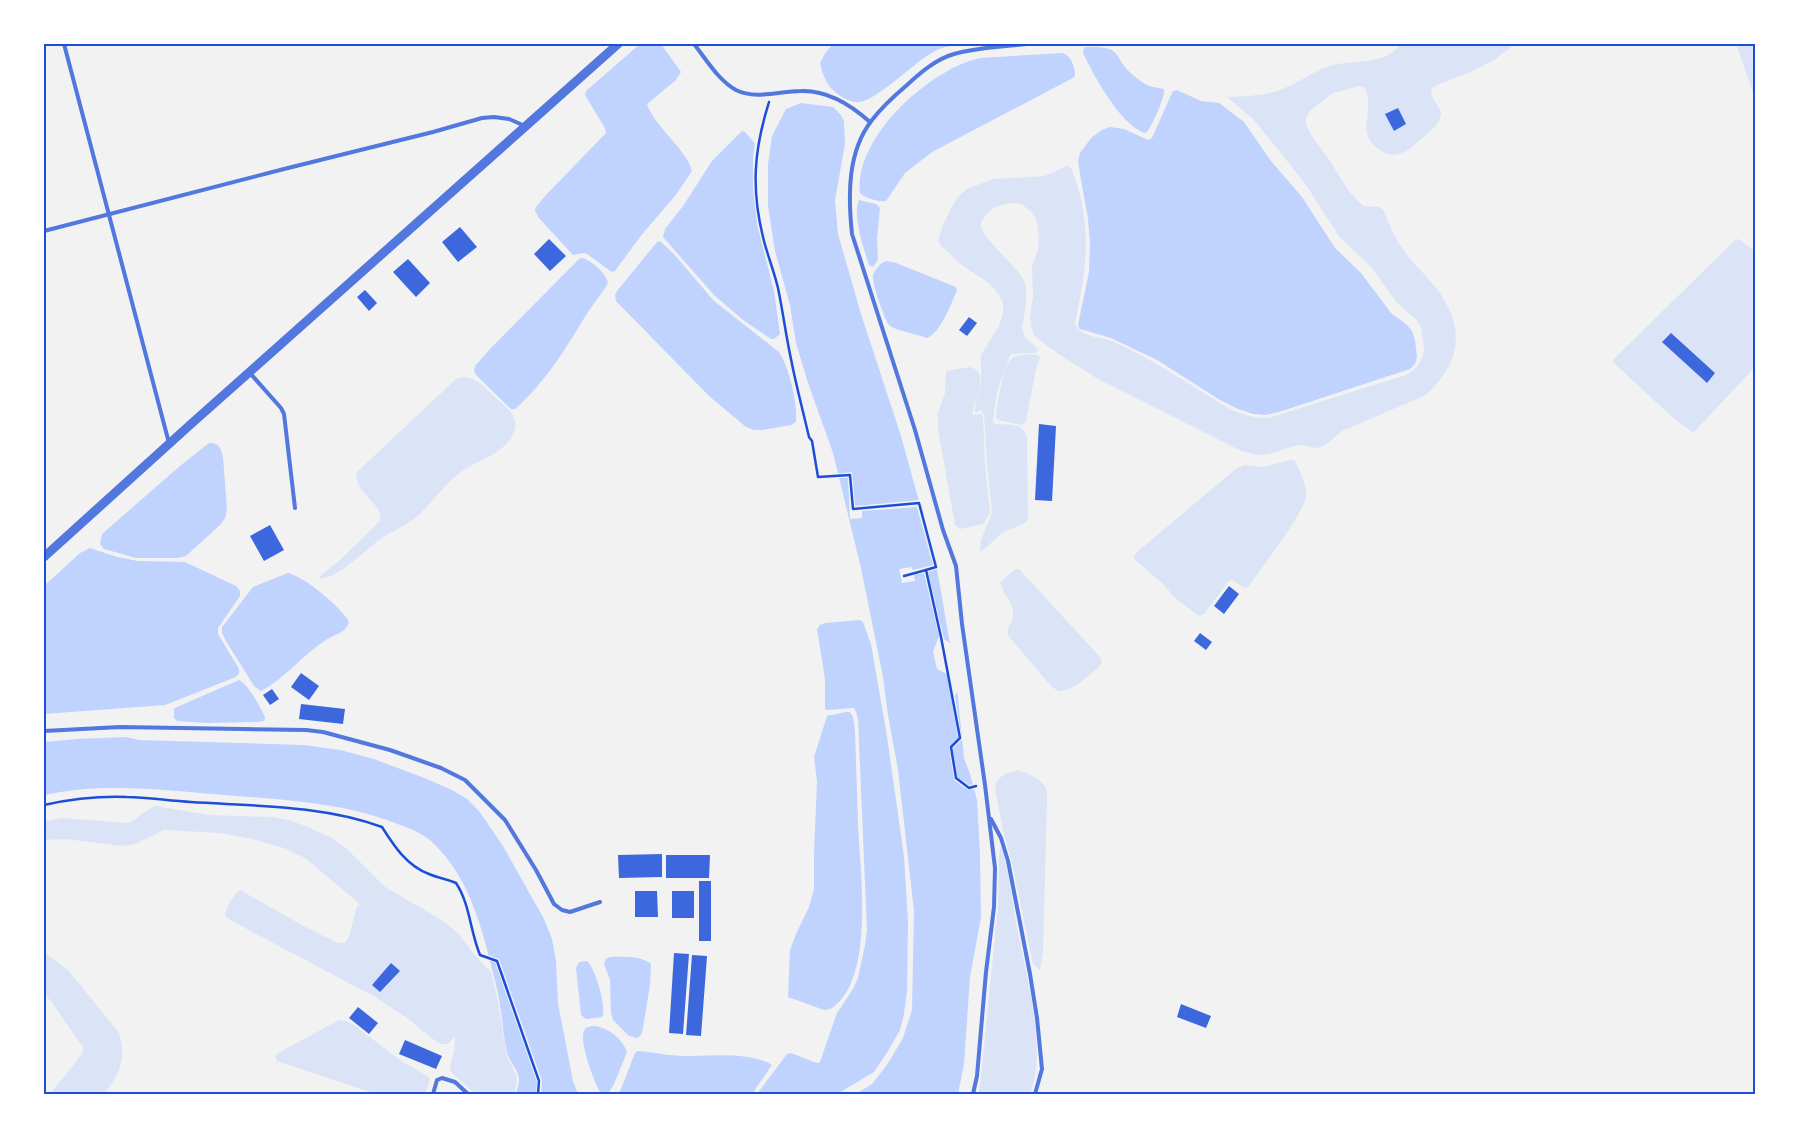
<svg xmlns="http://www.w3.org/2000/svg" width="1799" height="1138" viewBox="0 0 1799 1138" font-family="'Fira Sans',sans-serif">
  <rect width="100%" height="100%" fill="#f2f2f2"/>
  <g fill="#dbe4f7">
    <path d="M1401,44H1514C1492,66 1461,75 1433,87L1431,89C1431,98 1436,102 1440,110C1446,120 1425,136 1418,142C1408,151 1396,159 1383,152C1351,135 1378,109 1364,87L1358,86L1331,94L1310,111L1306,118V124L1313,138L1328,158L1348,190L1363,206L1379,207L1383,210C1389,223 1394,236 1402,248C1412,263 1426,275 1437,289C1466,328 1461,363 1426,395L1342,431C1335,436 1330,444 1320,447C1313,450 1308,445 1301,445C1295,445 1288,448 1282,450C1264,457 1255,456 1237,449L1098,379L1063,357L1042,342L1034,335L1031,327L1030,316L1033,297L1032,266L1038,249L1039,238L1037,223L1033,213L1021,204L1013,203L1005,204L994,208L986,214L980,225C987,245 1020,267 1025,284C1029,298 1024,314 1022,328L1025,337L1038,349L1036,353L1012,354L1010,356L997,392L993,421L995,424C1009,425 1023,422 1027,437L1028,519L1025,523L1002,533L980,553L981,540L992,513L987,463L984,415L980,410L976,413L974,411L981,383V355L999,326L1003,313V303L999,295L990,284L963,266L940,245L938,240L943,225L951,208L957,198L967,189L993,179L1044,176L1067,166L1071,168C1093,221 1087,268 1075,323C1080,338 1101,336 1114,342C1155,360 1190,385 1228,408C1241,414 1253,418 1268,418L1406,375L1417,367L1421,360L1424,352L1423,341L1421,328L1417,320L1396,302L1372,268L1339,236L1304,182L1254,120L1227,97C1248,96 1272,96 1291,85C1304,79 1315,71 1329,66C1346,61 1376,63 1390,54C1394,52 1398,47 1401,44Z"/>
    <polygon points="1736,44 1755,44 1755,98"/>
    <polygon points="1736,239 1740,240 1755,252 1755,367 1693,433 1671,416 1614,363 1613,360"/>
    <path d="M1038,355L1040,357L1036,369L1026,421L1021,425L998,420L996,417C997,405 1003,362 1014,357C1020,354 1031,355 1038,355Z"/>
    <path d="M969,367C991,370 975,400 972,413L973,415L982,414L983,417L985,464L990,513L983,524L960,529L955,525L938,430V413L945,393L946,371Z"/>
    <path d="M464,377C478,378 487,390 497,399C505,406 517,415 515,427C511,453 475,460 458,474C442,487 431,505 415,518C403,528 386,533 374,544C364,552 333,581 320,578V576L340,560L380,521C385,504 352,492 357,472L456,379Z"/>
    <path d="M1290,460H1294C1300,470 1307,485 1306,497C1305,511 1259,572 1248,587L1244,588L1232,580L1229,581L1204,614L1199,616L1176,599L1163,584L1135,560L1134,556L1137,552L1237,468L1244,465L1263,467Z"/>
    <path d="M1015,569H1019L1101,658L1102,663C1096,671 1073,690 1062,691C1058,692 1055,689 1051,686L1010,638L1007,632C1008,627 1012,622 1013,616C1015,603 1002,594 1000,582Z"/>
    <path d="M1017,770C1025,772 1042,779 1046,788C1047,791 1047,797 1047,801L1043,952L1040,970L1033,964L1011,859L1004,836L995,788C996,776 1007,773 1017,770Z"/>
    <path d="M156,806L208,815L273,817L289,820L308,827L330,837L346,848L385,887L442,920L458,933L474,954L491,972L497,997L507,1056L517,1077L515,1094H475L451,1072L450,1066L454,1051L455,1036L448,1044H441L431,1038L410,1020L375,997L232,921L225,916C226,908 233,895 240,890L311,930L338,943H344L348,939L350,933L356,909L358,905H361L305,858L287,849L252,839L220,833L164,830L135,844L121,846L66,839L44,840V821L63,818L128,823C140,818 145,809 156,806Z"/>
    <path d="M1001,847C1009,872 1012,898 1016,923C1025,970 1048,1050 1030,1094H978L980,1086L998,906L999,856L1000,848Z"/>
    <path d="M44,952L69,971L119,1033C127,1057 120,1074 104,1094H50L83,1053V1047L50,1000L44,994Z"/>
    <polygon points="339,1020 346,1021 354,1025 400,1060 429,1077 430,1080 425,1094 376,1094 277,1061 275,1056 278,1053"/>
  </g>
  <g fill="#bfd3fe">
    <path d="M640,44H661L681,72L676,80L647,104C654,126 688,151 692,171L675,196L643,233L615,271L612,272L587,254L584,253L573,255L539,218L535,211L536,207L546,195L606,133L605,128L585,95L586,91Z"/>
    <path d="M833,44H962C953,45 942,47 933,52C915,62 878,99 860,102C853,103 845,99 839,95C827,87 823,76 820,63L826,52Z"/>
    <path d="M1086,47C1125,46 1111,56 1133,75C1138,79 1146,86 1153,87C1157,88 1160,88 1164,89C1165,98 1152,126 1146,133C1122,128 1093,74 1083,53L1084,48Z"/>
    <path d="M1063,53C1071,56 1075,67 1075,76L1071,79L932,152L905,173L886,201C878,202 865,198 860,193C854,137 930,69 980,58Z"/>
    <polygon points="1177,90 1201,101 1219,103 1244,122 1271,161 1302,197 1335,248 1361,273 1391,313 1407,325 1412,331 1415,340 1417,357 1415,364 1410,369 1279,412 1266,415 1253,414 1238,409 1220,400 1157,360 1111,338 1080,329 1078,325 1089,272 1090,244 1088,219 1080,174 1078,161 1080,153 1092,137 1102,130 1110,127 1124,129 1148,140 1152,138 1171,95 1173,91"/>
    <polygon points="801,103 833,107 840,114 844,121 845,144 835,200 838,234 861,314 901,436 936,563 956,679 964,758 970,774 977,800 980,855 981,917 970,977 964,1064 958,1094 856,1094 872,1084 887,1065 903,1038 912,1010 914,911 898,770 888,715 883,677 861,568 833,453 808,383 796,343 790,305 775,251 768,206 768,164 772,136 786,109"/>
    <polygon points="742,131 745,132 753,141 755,144 753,156 753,189 757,224 774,291 780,334 774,339 771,339 743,320 714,295 663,237 665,229 683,206 712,161"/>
    <path d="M859,200L876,204L880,208L877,239L878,260L873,267L869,265C864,249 852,216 859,200Z"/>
    <path d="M660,241L673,253L714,301L779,352C789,367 798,404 796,422L791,425L762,430H754L746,427L709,396L616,301L615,295L617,291L657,242Z"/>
    <path d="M583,258C593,262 606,273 608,283C602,294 593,304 586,315C566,348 545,383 515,409H511L478,377L474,372L475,366L490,349L579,259Z"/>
    <path d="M886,261L896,263L956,287L957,290C952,302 940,334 927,338C920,335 895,330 890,326C885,322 871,281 873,275C875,269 881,263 886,261Z"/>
    <path d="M209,443C219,442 221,449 223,457L227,510L225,518L221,524L186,556L177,558H136L104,549L100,544L102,534L180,466Z"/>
    <polygon points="90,548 117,557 138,561 185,562 236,586 240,591 240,596 218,628 218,634 239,669 239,673 236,677 165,705 44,714 44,586 80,553"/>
    <path d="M288,573C304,576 342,608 349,622C345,634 335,634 326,640C302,655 286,678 261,691L254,686L226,641L222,633V627L253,587Z"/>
    <polygon points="860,620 863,622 871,644 886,730 904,856 908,921 907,991 904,1014 900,1030 888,1051 874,1072 837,1094 757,1094 787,1054 791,1053 817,1063 820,1062 837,1013 853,989 858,978 865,945 867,930 858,719 856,712 854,708 826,710 825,708 825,679 817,629 820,625 825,623"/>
    <path d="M239,680C249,685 260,707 265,717L264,721L259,722L207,723L177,721L174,718V709L177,707Z"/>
    <path d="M846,712H850L853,717L855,731C856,762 857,792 858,823C860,870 873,964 840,1001C835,1006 831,1010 824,1010L788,997L790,950L796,934L809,907L814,889V853L817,781L814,757L827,716Z"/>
    <path d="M126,737L139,740L304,745L340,750L374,759L427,779L452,790L467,799L479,811L503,846L544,919L552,939L556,961L558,1003L573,1081L578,1094H516C517,1090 519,1084 519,1079C519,1071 509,1061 507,1052C502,1030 502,1007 496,985C484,936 472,881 435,845C425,834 409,828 395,823C340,802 283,800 225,795C164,790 104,782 44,795V742L77,739Z"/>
    <path d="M610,957C623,957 640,955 651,964L650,985L643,1028L641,1035L637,1038L629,1036L613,1020L611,1013L610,980L604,964L606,959Z"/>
    <path d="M587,961C595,967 607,1008 602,1017L586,1019L581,1015L576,968L579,962Z"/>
    <path d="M596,1026C610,1029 622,1039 627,1052L614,1084L608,1094H601C595,1084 577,1039 585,1029C588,1026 592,1026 596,1026Z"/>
    <path d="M638,1051C654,1052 669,1056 684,1056C709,1056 750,1051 772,1065L752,1094H619L635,1053Z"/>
  </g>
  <g fill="#f2f2f2">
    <polygon points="852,472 855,506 920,500 938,569 928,572 944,639 950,643 958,690 955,696 962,740 953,748 957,777 969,785 975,784 976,789 968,790 954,780 949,747 958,738 947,674 937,669 933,652 939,636 924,573 914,575 915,581 902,583 899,569 911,567 913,570 933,565 917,507 862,511 862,518 850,519 848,478 836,478 835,474"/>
    <polygon points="485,954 499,959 542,1081 541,1094 536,1094 537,1082 495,962 487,960"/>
  </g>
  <g fill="#3d67dc">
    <polygon points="1398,108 1406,124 1394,131 1385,114"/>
    <polygon points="460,227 477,247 458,262 442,242"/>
    <polygon points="549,239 566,256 550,271 534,254"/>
    <polygon points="408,259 430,283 416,297 393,272"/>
    <polygon points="365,290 377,303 369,311 357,297"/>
    <polygon points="969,317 977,323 967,336 959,330"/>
    <polygon points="1671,333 1715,373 1707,383 1662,342"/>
    <polygon points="1039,424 1056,426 1052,501 1035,500"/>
    <polygon points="270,525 284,550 264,561 250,536"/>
    <polygon points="1229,586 1239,594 1224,614 1214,606"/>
    <polygon points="1200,633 1212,642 1206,650 1194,641"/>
    <polygon points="301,673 319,686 309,700 291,687"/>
    <polygon points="272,689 279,699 270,705 263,695"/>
    <polygon points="301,704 345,709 343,724 299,719"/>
    <polygon points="662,854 662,877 619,878 618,855"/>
    <polygon points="666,855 710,855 709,878 666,878"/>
    <rect x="699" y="881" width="12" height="60"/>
    <polygon points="635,891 657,891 658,917 635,917"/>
    <rect x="672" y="891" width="22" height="27"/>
    <polygon points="674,953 689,954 683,1034 669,1033"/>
    <polygon points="692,955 707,956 701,1036 686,1035"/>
    <polygon points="391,963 400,971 380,992 372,985"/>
    <polygon points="1181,1004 1211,1016 1206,1028 1177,1017"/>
    <polygon points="358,1007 378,1023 369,1034 349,1018"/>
    <polygon points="405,1040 442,1056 436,1069 399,1054"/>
  </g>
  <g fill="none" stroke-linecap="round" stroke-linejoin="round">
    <g stroke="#1d4ed8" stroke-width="2.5">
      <path d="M769,102C754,150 751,188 763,237C767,254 774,271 778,288C783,312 786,336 791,359C796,385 803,411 809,437L812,441L818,477L850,475L853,509L919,503L936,567L926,570L941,637L960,738L951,747L956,778L969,788L976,786"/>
      <polyline points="904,576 926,570"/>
      <path d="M44,805C71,799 98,796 127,797C148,797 169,801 191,802C253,806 323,805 382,827C394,846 407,866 429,874C438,878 447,879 456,883C470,904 470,931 480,955L497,961L539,1081L538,1094"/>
    </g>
    <g stroke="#5277de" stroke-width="4">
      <polyline points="64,44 169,443"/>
      <path d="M694,44C706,59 718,80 736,90C756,100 780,91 801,91C828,90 851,105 870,122"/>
      <polyline points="44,231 284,169 433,132 482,118 494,117 509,119 525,126"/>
      <polyline points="249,372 281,408 284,414 295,508"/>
      <polyline points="44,731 120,727 306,730 323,732 390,750 441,768 465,780 505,820 536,870 554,904 562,910 570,912 600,902"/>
      <polyline points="991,819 1001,838 1008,861 1030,974 1037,1018 1042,1069 1035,1094"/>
      <polyline points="433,1094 437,1080 442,1078 455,1082 468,1094"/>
      <path d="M973,1094L977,1076L986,972L994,907L995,868L985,785L962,624L956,566L943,530L915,430L852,234C848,196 847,152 872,120C882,107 894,96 907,85C920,73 936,59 954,54C977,47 1002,47 1026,44"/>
    </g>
    <polyline stroke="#5277de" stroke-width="9" points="44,557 191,424 618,44"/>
  </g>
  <rect width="1799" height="1138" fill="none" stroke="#ffffff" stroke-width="90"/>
  <rect x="45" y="45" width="1709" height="1048" fill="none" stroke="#1d4ed8" stroke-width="2"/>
</svg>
